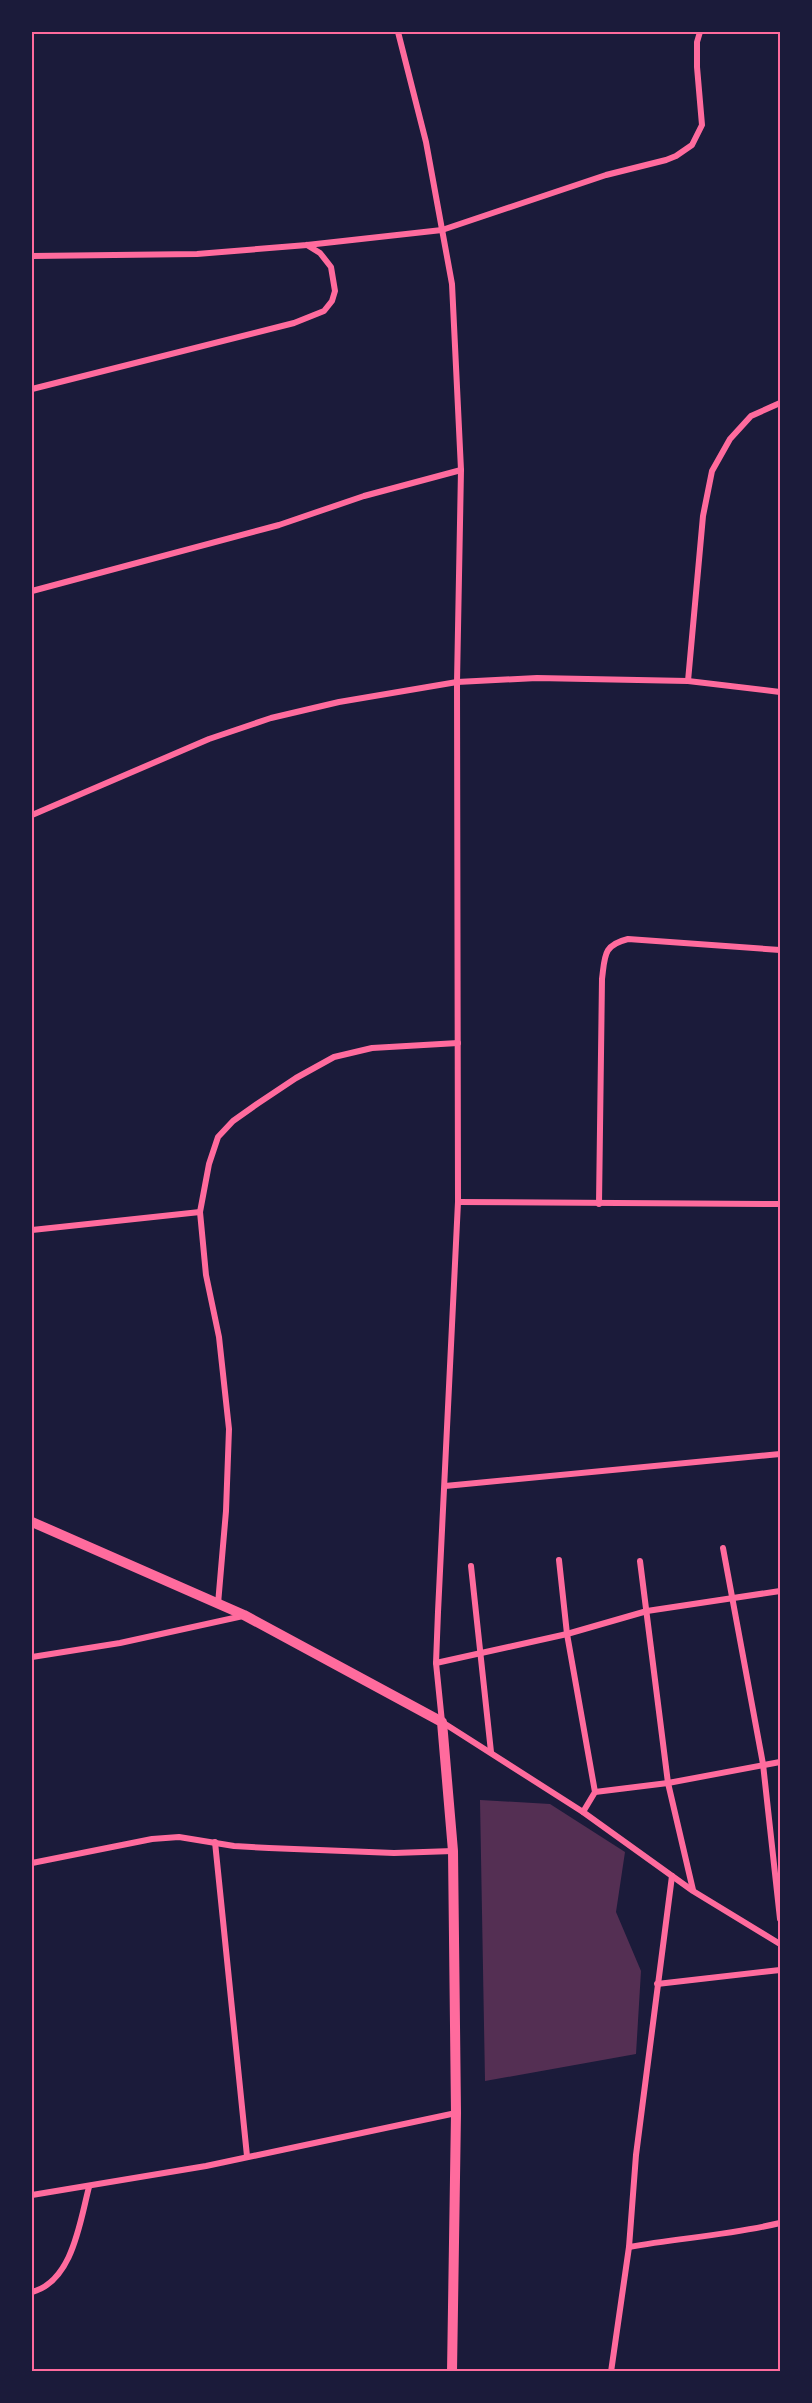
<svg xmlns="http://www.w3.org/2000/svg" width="812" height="2403" viewBox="0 0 812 2403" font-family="'Sofia Sans Condensed',sans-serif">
  <rect width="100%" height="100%" fill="#1b1b3a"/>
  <polygon fill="#542f53" points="480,1800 550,1804 625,1852 616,1912 641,1971 636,2054 485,2081"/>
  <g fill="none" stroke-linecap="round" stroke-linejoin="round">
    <g stroke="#ff6b9d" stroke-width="6">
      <polyline points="398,32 426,142 452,284 461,470 457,682 458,1202 438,1612 436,1663 442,1722 583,1812 693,1891 780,1944"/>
      <polyline points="32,256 197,254 307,245 442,230 606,175 666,160 676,156 692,145 702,125 697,67 697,42 700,32"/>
      <polyline points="32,389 294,323 324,311 332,301 335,291 331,267 320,253 307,245"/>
      <polyline points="32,591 279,525 364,496 461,470"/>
      <polyline points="688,681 703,516 712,471 730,439 751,416 780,403"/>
      <polyline points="32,815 209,739 271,718 339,702 457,682 537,678 688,681 780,692"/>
      <polyline points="458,1202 780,1204"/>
      <path d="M599,1204L602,979C605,956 603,945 628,939L780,950"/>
      <polyline points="32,1230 200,1212"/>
      <polyline points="445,1486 780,1454"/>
      <polyline points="723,1548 763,1764 780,1919"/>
      <polyline points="559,1560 567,1634 595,1792 583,1812"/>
      <polyline points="640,1561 668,1783 693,1890"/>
      <polyline points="471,1566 491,1752"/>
      <polyline points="218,1604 226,1511 229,1429 219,1337 206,1275 200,1212 209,1164 218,1137 233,1121 257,1104 296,1078 334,1057 372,1048 458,1043"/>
      <polyline points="32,1657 120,1643 243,1616"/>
      <polyline points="436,1663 567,1634 647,1611 780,1591"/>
      <polyline points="595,1792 668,1783 780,1762"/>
      <polyline points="215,1842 247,2156"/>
      <polyline points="32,1863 152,1839 179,1837 234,1846 269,1848 394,1853 453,1851"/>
      <path d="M672,1876L636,2155L629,2247C679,2238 731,2235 780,2223"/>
      <polyline points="657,1984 780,1970"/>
      <polyline points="32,2195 206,2166 456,2113"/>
      <path d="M32,2292C73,2281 80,2221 89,2187"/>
      <polyline points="611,2372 629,2247"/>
    </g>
    <polyline stroke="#ff6b9d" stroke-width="10" points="32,1522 244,1615 442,1722 453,1851 456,2113 452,2372"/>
  </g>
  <rect width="812" height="2403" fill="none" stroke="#1b1b3a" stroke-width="66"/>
  <rect x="33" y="33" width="746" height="2337" fill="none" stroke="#ff6b9d" stroke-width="2"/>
</svg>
